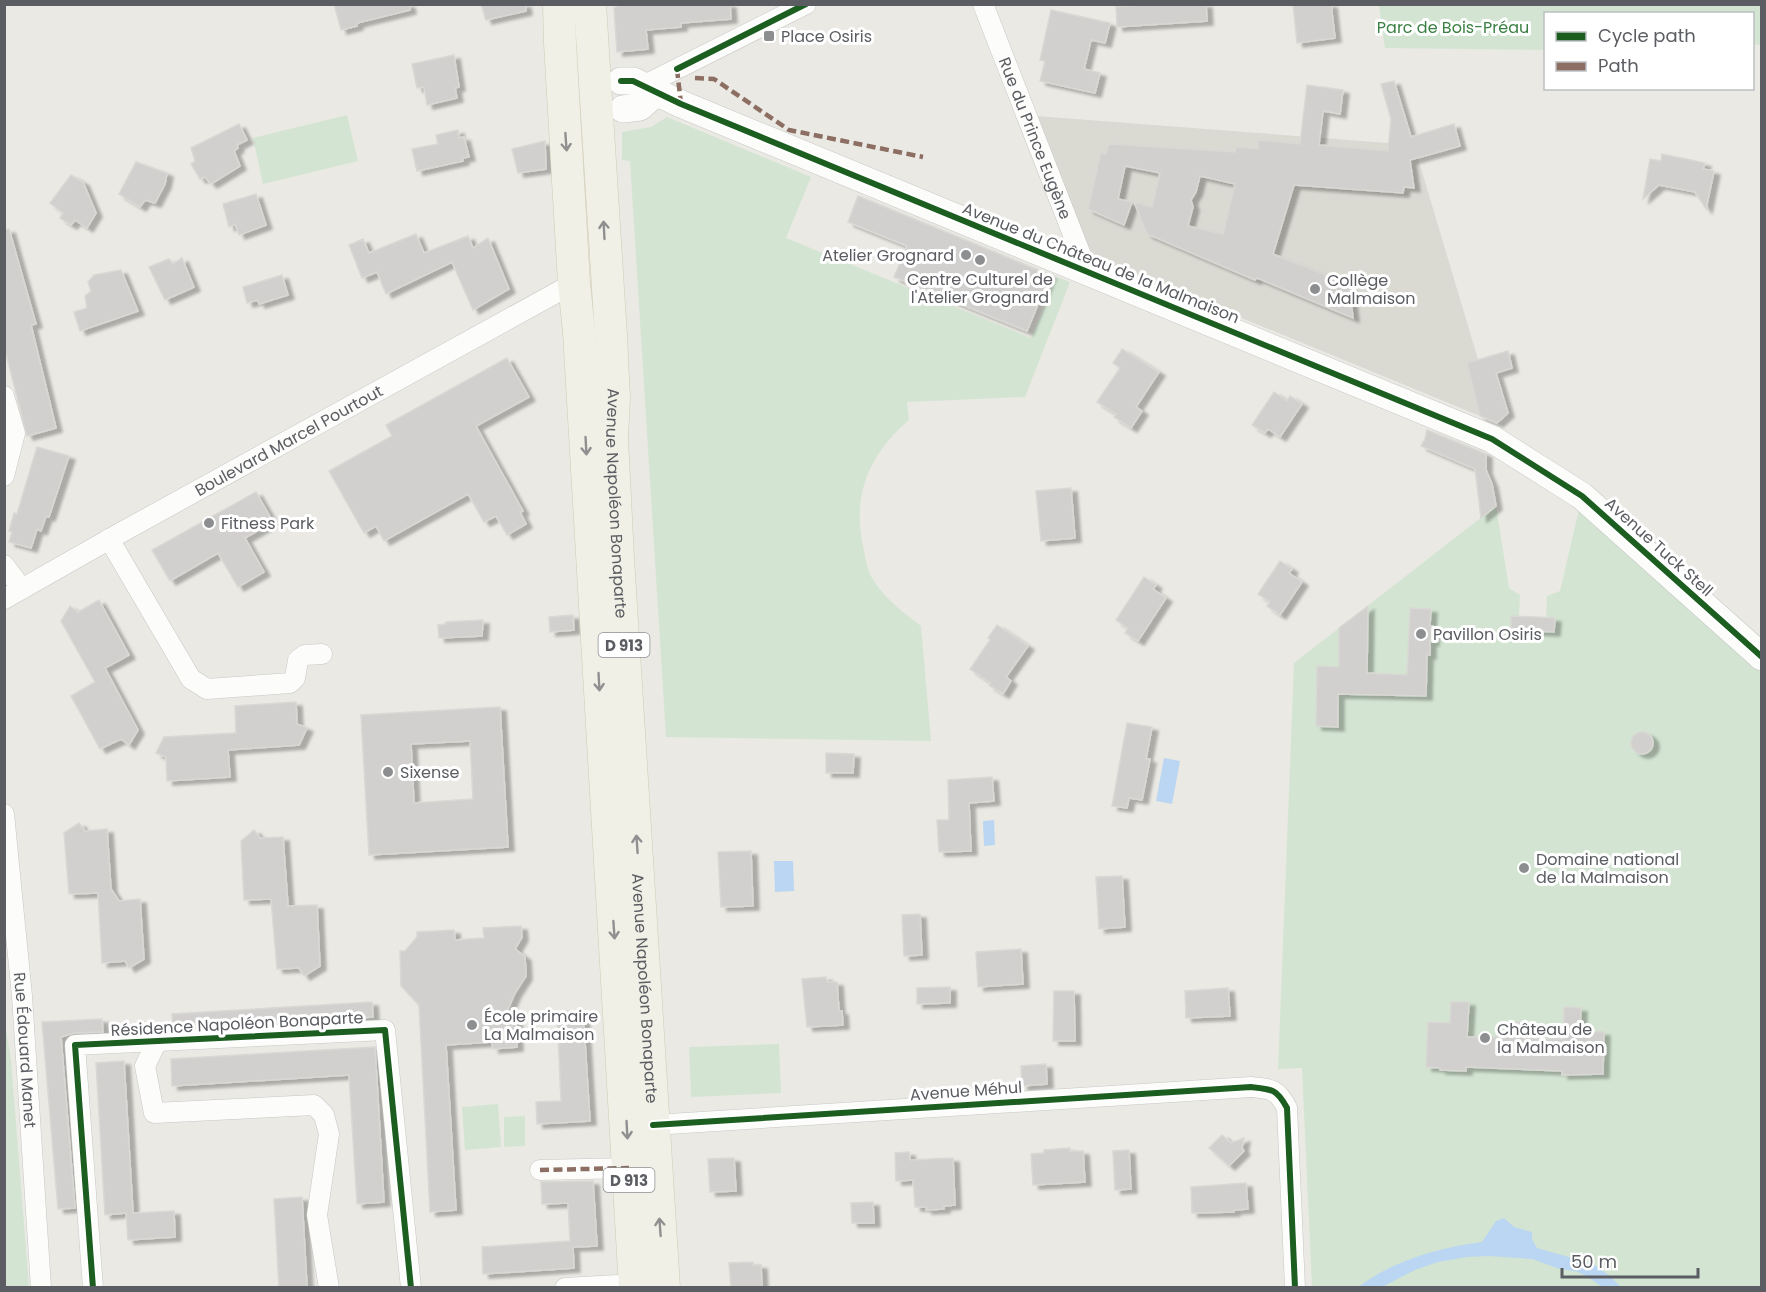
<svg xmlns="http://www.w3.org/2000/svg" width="1766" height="1292" viewBox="0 0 1766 1292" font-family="Poppins,sans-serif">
  <defs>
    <filter id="shadow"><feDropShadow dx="6" dy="4" stdDeviation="1.5" flood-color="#0004"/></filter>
  </defs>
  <rect width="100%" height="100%" fill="#eae9e4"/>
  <polygon fill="#dad9d2" points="1036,116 1414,145 1497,423 1096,258 1085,245"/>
  <g fill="#d3e5d2">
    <polygon points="1379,5 1761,5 1761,45 1753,44 1752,14 1546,14 1545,50 1385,48"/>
    <polygon points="347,115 358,161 263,184 253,138"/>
    <path d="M667,117L811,177L786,238L1031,338L1057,277L1070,282L1025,397L907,402L909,420C868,455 851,497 864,551C866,560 867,570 872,578C884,598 903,612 921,626L931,741L666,737L630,161L622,160V132L651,127Z"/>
    <polygon points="1580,505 1761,669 1762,1272 1760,1287 1312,1287 1302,1068 1278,1069 1294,663 1496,506 1509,588 1520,595 1519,616 1546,617 1547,596 1560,591"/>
    <polygon points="4,1017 11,1060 29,1287 5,1287"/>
    <polygon points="779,1044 781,1093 691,1097 689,1047"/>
    <polygon points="498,1104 501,1147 465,1150 462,1107"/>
    <polygon points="525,1116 525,1146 504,1147 504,1117"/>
  </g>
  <g fill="#bad6f2">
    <polygon points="1164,758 1180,761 1172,804 1156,801"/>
    <polygon points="994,820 995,845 984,846 983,821"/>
    <polygon points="774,861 793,861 794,891 775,892"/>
    <path d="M1504,1218L1514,1227L1532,1232V1239L1537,1248L1593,1264L1610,1276L1621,1287H1602L1588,1277L1578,1272L1557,1268L1532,1259L1488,1256L1467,1257L1438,1262L1415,1270L1382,1287H1358C1395,1260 1437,1248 1482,1242L1496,1221Z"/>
  </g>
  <g fill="#d1d0ce" stroke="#d9d8d4" stroke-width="1.5" fill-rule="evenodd" filter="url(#shadow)">
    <polygon points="334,4 409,4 410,10 357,23 357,26 341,30"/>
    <polygon points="481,4 525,4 526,11 486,20"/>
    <polygon points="730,4 731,19 681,23 681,27 646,30 648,49 617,52 614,8 620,5"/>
    <polygon points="1155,4 1206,4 1207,21 1117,27 1116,7"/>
    <polygon points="1293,4 1331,4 1335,38 1297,43"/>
    <polygon points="1051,10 1110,23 1105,43 1091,40 1084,69 1100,73 1095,93 1040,81 1045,61 1040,60"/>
    <polygon points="454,55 459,87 455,88 457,98 427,105 424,87 417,88 412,64"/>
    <path d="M1394,81L1411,137L1454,124L1460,146L1410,160L1414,188L1404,187L1403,193L1294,185L1273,254L1349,284L1353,318L1257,278L1255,280L1147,234L1134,202L1152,207L1160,173L1125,166L1118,199L1132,202L1124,225L1088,209L1101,152L1106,154L1109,144L1235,152L1236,147L1258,149V140L1300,144L1307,85L1343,90L1340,114L1323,111L1319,145L1388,151L1391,119L1381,84ZM1200,176L1235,184L1223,234L1188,226L1193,207L1191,200L1196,192Z"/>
    <polygon points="239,124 247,140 237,145 238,148 234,151 240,166 211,184 205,177 200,179 191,164 195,161 191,148"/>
    <polygon points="458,130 459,138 464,137 469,157 462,158 463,161 417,171 412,149 438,144 436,135"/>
    <polygon points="545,141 546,169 518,173 512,149"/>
    <polygon points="1662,154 1705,163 1703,169 1714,171 1706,209 1695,192 1659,185 1643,199 1650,159 1661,161"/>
    <polygon points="136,162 167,173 165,184 155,203 145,200 140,207 119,194"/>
    <polygon points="71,175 83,182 96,213 87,228 75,220 71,225 60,218 63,213 50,203"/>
    <polygon points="256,194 266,225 239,235 235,224 229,227 223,204"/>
    <polygon points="858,196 1050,275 1027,331 894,277 907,246 848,222"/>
    <polygon points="9,229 36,324 31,325 56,428 27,436 4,346 4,230"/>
    <polygon points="416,234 424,253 468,236 473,248 488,238 509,289 473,310 452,262 386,294 377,272 362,278 349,245 363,239 369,253"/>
    <polygon points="182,258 194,287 165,300 149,267 169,259 173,264"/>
    <polygon points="121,270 138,311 80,331 74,312 87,308 85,296 91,291 88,282 94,275"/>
    <polygon points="282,275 288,295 259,304 258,300 247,303 243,287"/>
    <polygon points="1122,349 1159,372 1136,407 1142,411 1131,428 1114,417 1116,414 1097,402 1120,368 1113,363"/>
    <polygon points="1508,351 1512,368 1496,373 1508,413 1497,423 1480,416 1467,363"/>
    <polygon points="507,358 529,397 476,426 523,511 520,512 526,524 507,535 496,516 484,522 468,494 384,541 376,526 364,533 329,471 392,436 386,425"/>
    <polygon points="1274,392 1287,401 1290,396 1302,404 1280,437 1268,429 1265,433 1252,425"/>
    <polygon points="1427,430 1486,454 1486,470 1492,484 1496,506 1481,518 1475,469 1421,446 1425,439"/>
    <polygon points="37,447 69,456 49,517 46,516 41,531 37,529 31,548 9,542 12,532 9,531 14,513 17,514"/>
    <polygon points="1071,488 1075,538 1041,541 1036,491"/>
    <polygon points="256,492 273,522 245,538 264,572 238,587 218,553 170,581 152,550"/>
    <polygon points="1280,561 1292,569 1289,573 1302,582 1280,615 1267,606 1270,602 1258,594"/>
    <polygon points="1144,577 1156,585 1153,589 1166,598 1138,641 1125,633 1128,628 1116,620"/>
    <polygon points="99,600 129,655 105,668 138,730 129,745 121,739 100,749 71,696 95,682 61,621 70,606 78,612"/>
    <polygon points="1368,606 1367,673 1407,675 1410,608 1431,609 1430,626 1433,626 1433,642 1430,641 1430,655 1427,655 1426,696 1338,694 1338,727 1316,726 1317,666 1339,667 1339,628"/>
    <polygon points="573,615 574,630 550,632 549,617"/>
    <polygon points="1511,616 1555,618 1554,632 1511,630"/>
    <polygon points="483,620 482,636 439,638 438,625 446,624 446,622"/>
    <polygon points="997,625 1028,646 1006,677 1011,681 1003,694 989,685 991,683 970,669 990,640 988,638"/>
    <polygon points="296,702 297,724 307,728 299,745 228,750 230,777 167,781 166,757 156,753 164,737 236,733 235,706"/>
    <path d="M500,707L508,847L369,855L361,715ZM470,741L473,799L414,803L411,744Z"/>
    <polygon points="1127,723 1152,727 1146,759 1150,759 1142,800 1129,798 1127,808 1112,806"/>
    <circle cx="1642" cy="743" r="11"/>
    <polygon points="826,753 854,754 853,773 826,773"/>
    <polygon points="992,777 994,801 969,803 971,851 939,852 937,820 949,820 948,780"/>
    <polygon points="79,823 85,831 107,829 111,889 119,901 140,899 144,959 129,968 125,961 102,963 98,893 69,894 64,833"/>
    <polygon points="254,830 260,838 283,837 288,906 317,905 320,966 304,976 299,968 277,969 271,899 244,900 241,841"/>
    <polygon points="751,851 753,906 721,907 718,852"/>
    <polygon points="1122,876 1125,927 1099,929 1096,877"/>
    <polygon points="920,914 922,955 904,956 902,915"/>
    <polygon points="521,926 522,937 515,949 525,957 526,976 515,993 506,1014 516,1014 517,1047 493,1049 492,1042 446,1045 456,1210 430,1212 419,1005 401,986 400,951 405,951 417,937 417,932 454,930 455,940 484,938 483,928"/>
    <polygon points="1021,949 1023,984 978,987 976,952"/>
    <polygon points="826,977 827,982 837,982 839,1011 842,1011 843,1025 807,1027 802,979"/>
    <polygon points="950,987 950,1003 917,1004 917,988"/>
    <polygon points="1228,988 1230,1016 1186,1018 1185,991"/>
    <polygon points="1054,991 1074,991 1075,1041 1053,1041"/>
    <polygon points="372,1002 373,1017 173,1028 172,1014"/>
    <polygon points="1451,1002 1469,1002 1467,1037 1508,1037 1509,1022 1524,1022 1523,1038 1563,1039 1564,1007 1581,1008 1580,1031 1604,1032 1603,1074 1562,1075 1562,1071 1466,1067 1466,1071 1440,1070 1440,1068 1426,1067 1428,1022 1450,1023"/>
    <polygon points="583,1010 590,1121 537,1124 536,1102 561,1101 557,1012"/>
    <polygon points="102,1019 103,1032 74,1033 61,1037 75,1208 58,1209 42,1022"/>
    <polygon points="375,1047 384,1202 357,1204 349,1075 172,1086 171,1059"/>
    <polygon points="124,1061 133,1213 174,1211 175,1237 128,1240 126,1213 105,1215 96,1063"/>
    <polygon points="1046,1064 1047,1084 1022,1086 1021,1066"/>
    <polygon points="1222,1135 1231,1143 1244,1138 1242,1148 1244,1151 1229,1166 1209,1148"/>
    <polygon points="1070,1148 1070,1151 1083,1151 1085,1182 1033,1185 1031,1154 1044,1153 1044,1150"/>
    <polygon points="1129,1150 1131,1189 1115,1190 1113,1151"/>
    <polygon points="909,1152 910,1160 953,1158 955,1205 944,1206 944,1209 926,1210 926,1207 915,1207 913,1180 896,1181 895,1153"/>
    <polygon points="734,1158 736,1191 710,1192 708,1159"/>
    <polygon points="593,1181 597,1246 573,1247 574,1268 483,1274 482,1247 570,1241 568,1203 542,1204 541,1182"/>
    <polygon points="1246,1183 1248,1209 1234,1210 1234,1212 1192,1213 1191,1187"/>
    <polygon points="302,1197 307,1287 279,1287 274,1199"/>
    <polygon points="873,1202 874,1223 852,1223 851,1203"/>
    <polygon points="753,1262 753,1265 761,1265 762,1287 731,1287 729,1263"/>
  </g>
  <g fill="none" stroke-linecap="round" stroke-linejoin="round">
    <g stroke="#c7c6c5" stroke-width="21">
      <g id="street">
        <path id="s1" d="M983,4L1088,273"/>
        <polyline points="643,86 806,4"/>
        <polyline points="4,396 15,433 4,476"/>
        <polyline points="109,539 191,679 207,689 290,683 295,678 298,660 305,655 322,654"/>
        <polyline points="4,565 22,589"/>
        <path id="s2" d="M4,599L122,532L574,283"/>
        <path id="s3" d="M4,814L22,996L41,1288"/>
        <polyline points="157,1041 145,1066 154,1113 314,1105 324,1115 329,1134 317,1215 329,1288"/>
        <path d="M653,1125L1251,1087C1272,1089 1277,1089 1287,1108L1295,1288"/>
        <polyline points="540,1170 629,1168"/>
        <polyline points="93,1288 75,1045 385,1030 411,1288"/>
        <polyline points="565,1288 635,1284"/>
      </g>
    </g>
    <g stroke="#c5c6c4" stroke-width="28">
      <g id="secondary">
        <polyline points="621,81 633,81 681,104 1492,439 1582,496 1762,657"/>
        <polyline points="623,109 640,107 657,92"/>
      </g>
    </g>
    <g stroke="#d0cbb4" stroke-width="33">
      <g id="primary">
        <polyline points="559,4 560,43 574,283 579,332 635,1288"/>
        <path id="s4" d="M590,4L611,336L614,398L612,438L618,558L664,1288"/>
      </g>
    </g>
    <use href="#street" stroke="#fcfcfb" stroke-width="20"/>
    <use href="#secondary" stroke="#fcfcfb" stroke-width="27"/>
    <use href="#primary" stroke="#f1f0e7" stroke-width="32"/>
    <g stroke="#8d6e63" stroke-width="4.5" stroke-dasharray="9 4.5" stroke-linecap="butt">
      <polyline points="677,69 681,104"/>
      <polyline points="695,78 714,79 789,130 923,157"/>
      <polyline points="540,1170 629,1168"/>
    </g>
    <g stroke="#fff" stroke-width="10">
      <g id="cycleway">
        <polyline points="677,69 806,4"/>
        <polyline points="621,81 633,81 681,104 1492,439 1582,496 1762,657"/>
        <path d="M653,1125L1251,1087C1272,1089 1277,1089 1287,1108L1295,1288"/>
        <polyline points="93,1288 75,1045 385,1030 411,1288"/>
      </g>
    </g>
    <use href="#cycleway" stroke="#1b5e20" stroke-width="6"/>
  </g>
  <defs><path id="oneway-shaft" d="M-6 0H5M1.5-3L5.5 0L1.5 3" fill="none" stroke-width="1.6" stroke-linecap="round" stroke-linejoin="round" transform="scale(1.5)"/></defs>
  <g stroke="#909091">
    <use href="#oneway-shaft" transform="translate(566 142) rotate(86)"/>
    <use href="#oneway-shaft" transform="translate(604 230) rotate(-93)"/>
    <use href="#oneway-shaft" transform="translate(586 446) rotate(87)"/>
    <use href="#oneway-shaft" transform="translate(599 682) rotate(87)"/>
    <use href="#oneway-shaft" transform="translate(637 844) rotate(-94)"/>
    <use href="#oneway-shaft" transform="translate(614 930) rotate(86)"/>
    <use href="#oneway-shaft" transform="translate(627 1130) rotate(87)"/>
    <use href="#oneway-shaft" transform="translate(660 1227) rotate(-94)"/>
  </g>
  <g fill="#8d8e90" stroke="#fff" stroke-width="2">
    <rect x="763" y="30" width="12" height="12" rx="3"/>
    <circle cx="966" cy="255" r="6"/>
    <circle cx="980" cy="260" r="6"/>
    <circle cx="1315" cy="289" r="6"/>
    <circle cx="209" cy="523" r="6"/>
    <circle cx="1421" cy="634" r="6"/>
    <circle cx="388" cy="772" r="6"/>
    <circle cx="1524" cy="868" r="6"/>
    <circle cx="472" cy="1025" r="6"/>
    <circle cx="1485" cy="1038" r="6"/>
  </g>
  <g text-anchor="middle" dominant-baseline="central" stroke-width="6" stroke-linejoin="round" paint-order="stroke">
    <g fill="#fff" stroke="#8c8e91" stroke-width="1.5">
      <rect x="598.5" y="633" width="51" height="24" rx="4.5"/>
      <rect x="603.5" y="1168" width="51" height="24" rx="4.5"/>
    </g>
    <g font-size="15" font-weight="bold" fill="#5b5d62">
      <text x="624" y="645">D 913</text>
      <text x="629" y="1180">D 913</text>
    </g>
    <g font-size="16" fill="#3b8044" stroke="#fff">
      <text x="1453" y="27">Parc de Bois-Préau</text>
    </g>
    <g font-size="16" fill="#5b5d62" stroke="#fff" text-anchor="start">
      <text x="781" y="36">Place Osiris</text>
      <text x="954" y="255" text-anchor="end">Atelier Grognard</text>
      <text x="980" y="279" text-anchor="middle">Centre Culturel de<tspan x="980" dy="18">l'Atelier Grognard</tspan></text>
      <text x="1327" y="280">Collège<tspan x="1327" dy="18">Malmaison</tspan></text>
      <text x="221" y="523">Fitness Park</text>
      <text x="1433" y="634">Pavillon Osiris</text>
      <text x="400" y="772">Sixense</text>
      <text x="1536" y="859">Domaine national<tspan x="1536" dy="18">de la Malmaison</tspan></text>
      <text x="484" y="1016">École primaire<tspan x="484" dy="18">La Malmaison</tspan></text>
      <text x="1497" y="1029">Château de<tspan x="1497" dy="18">la Malmaison</tspan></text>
    </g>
    <g font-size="16" fill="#5b5d62" stroke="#fff">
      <text stroke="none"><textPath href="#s1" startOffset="144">Rue du Prince Eugène</textPath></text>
      <text transform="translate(1101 263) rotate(22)">Avenue du Château de la Malmaison</text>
      <text stroke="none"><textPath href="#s2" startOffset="326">Boulevard Marcel Pourtout</textPath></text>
      <text stroke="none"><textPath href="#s4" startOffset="500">Avenue Napoléon Bonaparte</textPath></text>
      <text transform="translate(1659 547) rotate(42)">Avenue Tuck Stell</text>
      <text stroke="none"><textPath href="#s4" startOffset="986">Avenue Napoléon Bonaparte</textPath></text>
      <text transform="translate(237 1024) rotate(-3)">Résidence Napoléon Bonaparte</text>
      <text stroke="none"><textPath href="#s3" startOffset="237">Rue Édouard Manet</textPath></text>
      <text transform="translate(966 1091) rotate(-4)">Avenue Méhul</text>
    </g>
  </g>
  <rect width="1766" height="1292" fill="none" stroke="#5b5d62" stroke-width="12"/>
  <rect x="1544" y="12" width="210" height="78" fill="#ffffff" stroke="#bdbec0" stroke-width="1.5"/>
  <rect x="1556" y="32" width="30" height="9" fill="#1b5e20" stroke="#bdbec0" stroke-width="1.5"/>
  <text x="1598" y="42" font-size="18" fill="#5b5d62">Cycle path</text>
  <rect x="1556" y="62" width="30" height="9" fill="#8d6e63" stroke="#bdbec0" stroke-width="1.5"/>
  <text x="1598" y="72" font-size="18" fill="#5b5d62">Path</text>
  <path d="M1562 1268v9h136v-9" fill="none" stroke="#5b5d62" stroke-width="3"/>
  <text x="1571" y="1268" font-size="18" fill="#5b5d62" stroke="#ffffff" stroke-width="4.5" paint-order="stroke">50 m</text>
</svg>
